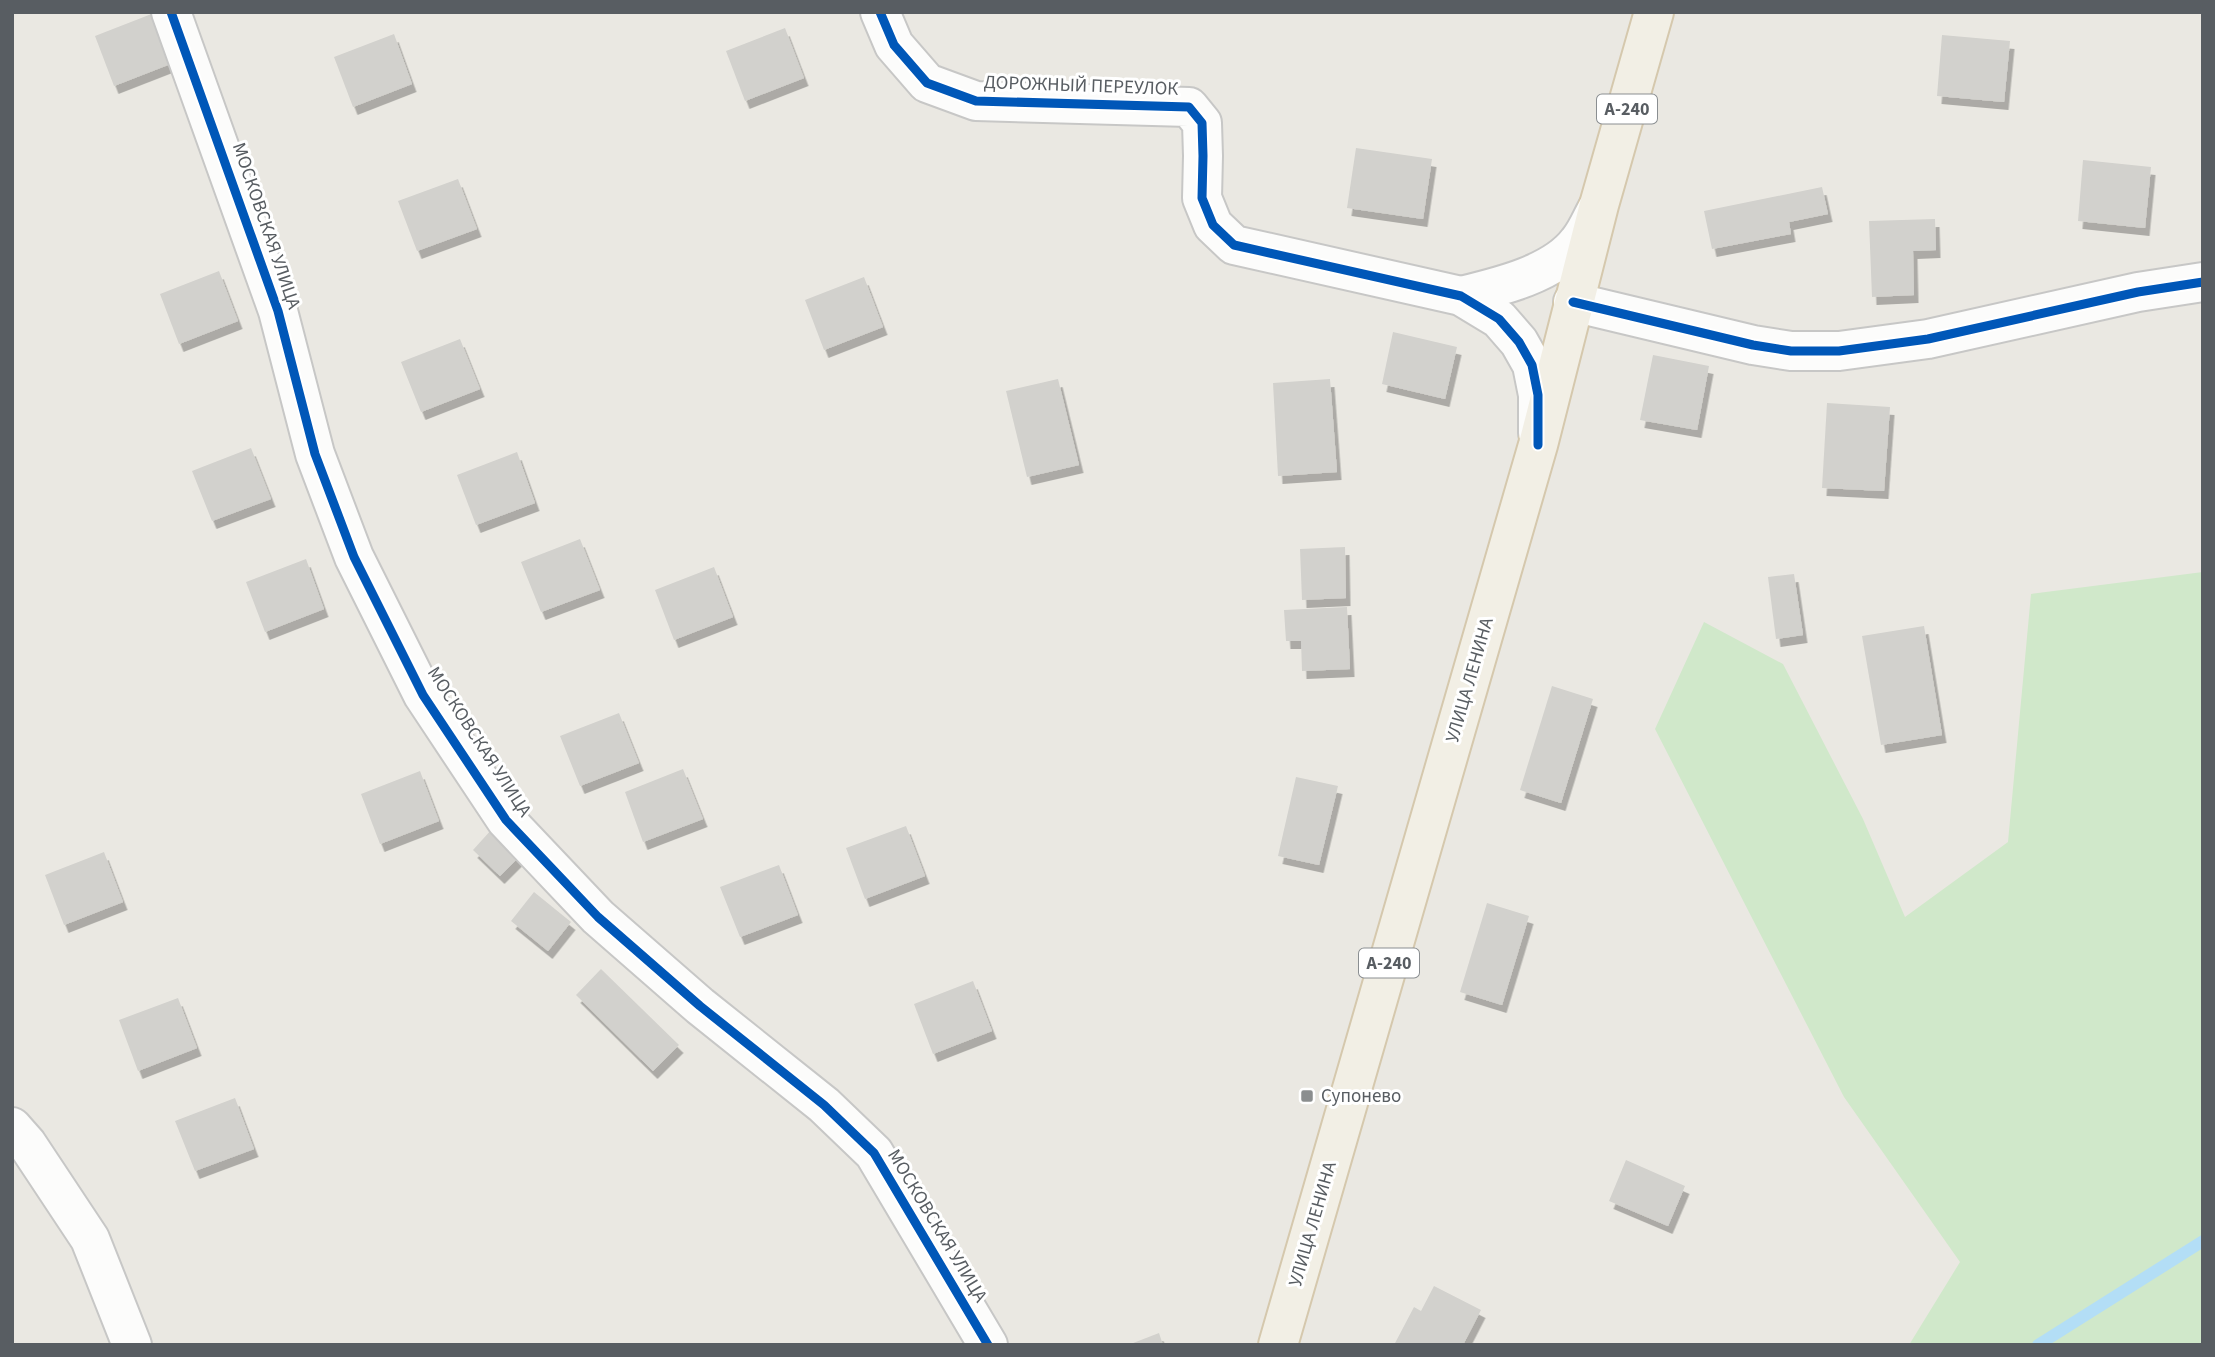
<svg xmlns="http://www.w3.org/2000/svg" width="2215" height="1357" viewBox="0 0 2215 1357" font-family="'Source Sans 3',sans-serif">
  <defs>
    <filter id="shadow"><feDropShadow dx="4.5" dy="8" stdDeviation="0" flood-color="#0004"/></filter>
  </defs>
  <rect width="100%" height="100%" fill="#eae8e2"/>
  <polygon fill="#d0e8ca" points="2203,572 2203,1345 1909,1345 1960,1262 1844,1097 1655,729 1704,622 1783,664 1863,819 1905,917 2008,842 2031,594"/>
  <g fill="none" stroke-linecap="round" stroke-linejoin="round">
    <polyline stroke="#b3def6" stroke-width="12" points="2038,1345 2203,1241"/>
  </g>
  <g fill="#d2d1cd" filter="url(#shadow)">
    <polygon points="154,13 173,63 114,86 95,36"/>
    <polygon points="785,28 804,78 745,101 726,51"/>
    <polygon points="394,34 412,84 353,107 334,57"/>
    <polygon points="1942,35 2010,41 2004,102 1937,96"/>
    <polygon points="1356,148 1432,159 1423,219 1347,208"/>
    <polygon points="2083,160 2151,167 2145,228 2078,221"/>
    <polygon points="458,179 477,229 417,251 398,201"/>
    <polygon points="1822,187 1828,214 1789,222 1791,234 1712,249 1704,211"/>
    <polygon points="1935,219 1936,250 1913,251 1914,295 1872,297 1869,221"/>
    <polygon points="219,271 238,321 179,344 160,294"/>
    <polygon points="864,277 883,327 824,350 805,300"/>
    <polygon points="1393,332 1457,347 1445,399 1382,384"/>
    <polygon points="460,339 480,389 421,412 401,362"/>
    <polygon points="1653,355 1709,366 1697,430 1640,420"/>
    <polygon points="1058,379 1079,465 1027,477 1006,391"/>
    <polygon points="1330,379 1337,472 1278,476 1273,383"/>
    <polygon points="1827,403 1890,407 1884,491 1822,488"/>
    <polygon points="251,448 271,499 212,521 192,471"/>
    <polygon points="517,452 535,503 476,525 457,475"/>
    <polygon points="580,539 600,590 541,612 521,562"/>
    <polygon points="1345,547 1346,598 1302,600 1300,549"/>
    <polygon points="306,559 324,609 265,632 246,582"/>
    <polygon points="714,567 733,617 674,640 655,590"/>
    <polygon points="1794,574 1803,635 1776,639 1768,577"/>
    <polygon points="1347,607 1350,669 1302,671 1301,641 1286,641 1284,610"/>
    <polygon points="1924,626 1942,735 1881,745 1862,636"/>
    <polygon points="1552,686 1593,699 1561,803 1520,790"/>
    <polygon points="619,713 639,763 580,786 560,736"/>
    <polygon points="683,769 703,819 643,842 625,792"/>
    <polygon points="420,771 439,821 380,844 361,794"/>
    <polygon points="1296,777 1338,786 1319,865 1278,856"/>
    <polygon points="906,826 925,876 865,899 846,848"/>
    <polygon points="492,829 520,856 500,876 473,850"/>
    <polygon points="104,852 123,902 64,925 45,875"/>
    <polygon points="779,865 798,915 740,937 720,887"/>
    <polygon points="534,892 571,922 548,951 511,921"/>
    <polygon points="1487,903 1529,916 1502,1005 1460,992"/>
    <polygon points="601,969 679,1045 653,1071 576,995"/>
    <polygon points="973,981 992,1031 933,1054 914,1004"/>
    <polygon points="178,998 197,1048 138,1071 119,1020"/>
    <polygon points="235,1098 254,1149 195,1171 175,1121"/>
    <polygon points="1626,1160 1685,1186 1668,1226 1609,1201"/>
    <polygon points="1434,1286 1481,1310 1463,1345 1394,1345 1414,1307 1421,1311"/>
    <polygon points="1159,1333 1163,1345 1128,1345"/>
  </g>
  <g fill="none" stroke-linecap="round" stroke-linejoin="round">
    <g stroke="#c7c7c6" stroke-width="42">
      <g id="minor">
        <polyline points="171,12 278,311 315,454 354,557 423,695 506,820 598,917 700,1006 824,1105 874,1153 988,1345"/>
        <polyline points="880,12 894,45 927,83 976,101 1189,107 1202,123 1203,156 1202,198 1213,225 1234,245 1461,296 1499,319 1519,342 1532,365 1538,395 1538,433"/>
        <path d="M1461,296C1498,287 1554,274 1578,242C1586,233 1591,220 1597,209"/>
        <polyline points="1573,302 1753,345 1791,351 1839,351 1928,339 2138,292 2203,282"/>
        <polyline points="12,1127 27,1144 90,1239 132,1345"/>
      </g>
    </g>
    <g stroke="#d5c8ad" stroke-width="42">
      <polyline id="primary" points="1278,1345 1538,445 1599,205 1654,12"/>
    </g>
    <use href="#minor" stroke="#fcfcfb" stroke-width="38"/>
    <use href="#primary" stroke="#f2efe5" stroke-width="38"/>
    <g stroke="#fff" stroke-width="13">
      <g id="cycleway">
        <polyline points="171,12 278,311 315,454 354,557 423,695 506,820 598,917 700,1006 824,1105 874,1153 988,1345"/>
        <polyline points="880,12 894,45 927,83 976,101 1189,107 1202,123 1203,156 1202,198 1213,225 1234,245 1461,296 1499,319 1519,342 1532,365 1538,395 1538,445"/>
        <polyline points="1573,302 1753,345 1791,351 1839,351 1928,339 2138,292 2203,282"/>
      </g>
    </g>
    <use href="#cycleway" stroke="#0057b8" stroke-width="9"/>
  </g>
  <rect fill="#8b8e8f" stroke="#fff" stroke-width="2.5" x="1300" y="1089" width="14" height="14" rx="3.5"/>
  <g text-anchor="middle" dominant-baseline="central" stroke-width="6" stroke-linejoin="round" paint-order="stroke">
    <g fill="#fff" stroke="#8a8e91" stroke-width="2">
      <rect x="1597" y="94.5" width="60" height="29" rx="5"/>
      <rect x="1359" y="948.5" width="60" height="29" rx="5"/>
    </g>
    <g font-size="18" font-weight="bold" fill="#585d62">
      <text x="1627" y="109">А-240</text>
      <text x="1389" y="963">А-240</text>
    </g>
    <g font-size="19" fill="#585d62" stroke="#fff">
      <text transform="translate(1081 86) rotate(2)">ДОРОЖНЫЙ ПЕРЕУЛОК</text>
      <text transform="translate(266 226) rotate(71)">МОСКОВСКАЯ УЛИЦА</text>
      <text transform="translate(1470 680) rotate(-74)">УЛИЦА ЛЕНИНА</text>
      <text transform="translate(479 742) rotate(57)">МОСКОВСКАЯ УЛИЦА</text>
      <text transform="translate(1313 1224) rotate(-74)">УЛИЦА ЛЕНИНА</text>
      <text transform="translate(937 1226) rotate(59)">МОСКОВСКАЯ УЛИЦА</text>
    </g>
    <g font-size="19" fill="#585d62" stroke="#fff" text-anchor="start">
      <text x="1321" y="1096">Супонево</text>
    </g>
  </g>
  <rect width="2215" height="1357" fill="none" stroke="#585d62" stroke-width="28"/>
</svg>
